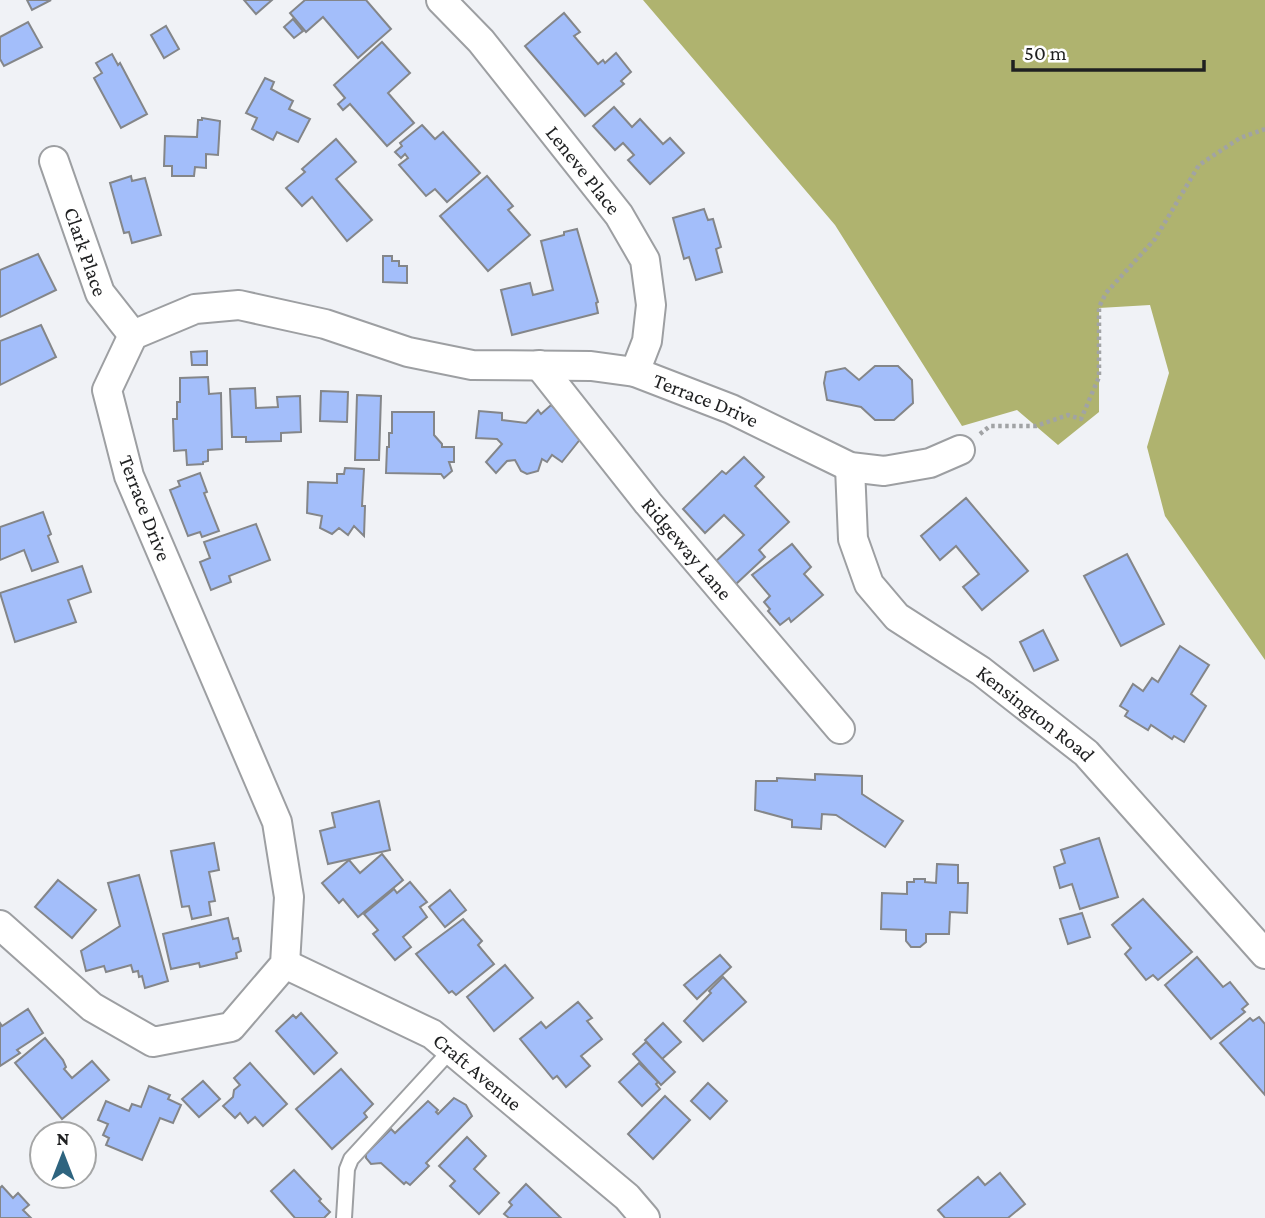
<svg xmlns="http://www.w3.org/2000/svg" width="1265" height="1218" viewBox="0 0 1265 1218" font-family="'Crimson Pro',serif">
  <rect width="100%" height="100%" fill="#f0f2f6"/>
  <polygon fill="#afb36f" points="643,0 1265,0 1265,660 1165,516 1147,447 1169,373 1150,305 1099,308 1099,412 1058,445 1017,410 962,426 835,225"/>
  <g fill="#a3befa" stroke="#848689" stroke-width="2">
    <polygon points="27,0 51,0 32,10"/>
    <polygon points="244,0 272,0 256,14"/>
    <polygon points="305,0 366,0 391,29 358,58 323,17 306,32 290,13"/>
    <polygon points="564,13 580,32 574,36 598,64 603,60 605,63 616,53 631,72 621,81 624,84 585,116 525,46"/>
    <polygon points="293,19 303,31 294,38 284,27"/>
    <polygon points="28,22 42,47 4,66 0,59 0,37"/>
    <polygon points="166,26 179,49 164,58 151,35"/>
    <polygon points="382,42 410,73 388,93 414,123 387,146 350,104 343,110 338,104 345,98 334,85"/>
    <polygon points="112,54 118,65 120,63 147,114 121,128 94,78 102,73 96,63"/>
    <polygon points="265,78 274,82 271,89 293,101 289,109 310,119 298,142 277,132 273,140 252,129 257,118 246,113"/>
    <polygon points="614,107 632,127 640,119 663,144 670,138 684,153 650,184 628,160 634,155 623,143 615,150 593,126"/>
    <polygon points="202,118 220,121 218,155 206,154 206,168 195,167 194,176 172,176 172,166 164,166 165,136 197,137 198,120 202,120"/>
    <polygon points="422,125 435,139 443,132 480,173 447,202 435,189 426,196 399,165 408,158 405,154 401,158 395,152 402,146 400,143"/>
    <polygon points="336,139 356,162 336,179 372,220 347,241 312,197 302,206 286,188 305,172 302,169"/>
    <polygon points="131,176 132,181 145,178 161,235 132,243 129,232 124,233 110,183"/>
    <polygon points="487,176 513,206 508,210 530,235 488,271 440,216"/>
    <polygon points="704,209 708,220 713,219 721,247 716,249 722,272 696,280 689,257 684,259 673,218"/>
    <polygon points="577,229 598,302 596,303 598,313 512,335 501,290 530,283 533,295 553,290 541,241 564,235 564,232"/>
    <polygon points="38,254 56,290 0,317 0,270"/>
    <polygon points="383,256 392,256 392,261 399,261 399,266 407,266 407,283 383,282"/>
    <polygon points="41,325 56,357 0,385 0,341"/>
    <polygon points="207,351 207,365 192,365 191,352"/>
    <polygon points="875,366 898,366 912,380 913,403 894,420 875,420 861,407 827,400 824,383 826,372 845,368 859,380"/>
    <polygon points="208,377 209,394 221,393 222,449 208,450 208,461 203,462 203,464 187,465 186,450 174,451 173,419 177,419 177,402 180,402 180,378"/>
    <polygon points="255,388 256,408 278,407 277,397 300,396 301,432 281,433 281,441 246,442 246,437 232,437 230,389"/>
    <polygon points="321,391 348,392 347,422 320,421"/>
    <polygon points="357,395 381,396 379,460 355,460"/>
    <polygon points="551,405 570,423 568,425 582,437 562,462 552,455 547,462 542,459 538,471 527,474 521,471 515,460 507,461 496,473 486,462 502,444 497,439 476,438 479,411 502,413 502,420 526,423 538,410 541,414"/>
    <polygon points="392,412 434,412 434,435 442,444 442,447 454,447 454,462 449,462 452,471 444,478 441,474 386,473 387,447 389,447 389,433 392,433"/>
    <polygon points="744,457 764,477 755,486 789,522 759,550 765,557 736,584 715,562 744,535 724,515 705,533 683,509 722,471 726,474"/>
    <polygon points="345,468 364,469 362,506 365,506 364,536 354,526 348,535 339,528 332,534 320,528 322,516 307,513 308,482 337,483 337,474 344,474"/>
    <polygon points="200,473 207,492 204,493 219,531 202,537 200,532 188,536 170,490 180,486 178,481"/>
    <polygon points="966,498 1028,571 982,610 963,587 979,574 956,546 940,560 921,536"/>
    <polygon points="43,512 51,534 48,536 58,562 32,571 24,550 0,560 0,527"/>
    <polygon points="256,524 270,560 229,576 231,582 211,590 200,562 210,558 204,542"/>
    <polygon points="792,544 811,567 804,574 823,595 791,622 789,618 780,625 768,611 770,609 764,602 770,596 752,575"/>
    <polygon points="1127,554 1164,624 1121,646 1084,576"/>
    <polygon points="82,566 91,592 68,600 76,622 15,642 0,593"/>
    <polygon points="1043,630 1058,660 1034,671 1020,642"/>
    <polygon points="1180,646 1209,665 1191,694 1206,706 1184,742 1174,736 1172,739 1151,725 1148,730 1125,716 1128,711 1120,706 1133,684 1143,691 1152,678 1158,682"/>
    <polygon points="815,774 862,776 862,794 903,821 885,847 836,815 822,814 821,829 792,827 792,820 755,810 756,781 777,781 777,778 815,780"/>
    <polygon points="379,801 390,850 328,864 320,831 335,827 332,813"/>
    <polygon points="1099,838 1118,897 1080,909 1072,884 1060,888 1054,867 1065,863 1061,850"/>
    <polygon points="214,843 219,870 209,872 215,901 209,902 211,915 192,919 189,906 182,907 171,851"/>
    <polygon points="382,854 403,880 358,917 343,899 339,903 322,883 349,860 360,873"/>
    <polygon points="937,864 958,865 958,883 968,883 967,913 950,912 949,934 926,934 926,942 920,947 911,947 906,941 906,930 881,929 882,893 907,894 907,882 914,882 914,879 925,879 925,882 936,883"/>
    <polygon points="139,875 168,981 145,988 142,976 139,977 138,971 133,972 131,965 106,972 104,966 86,971 81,951 120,926 108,883"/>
    <polygon points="58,880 96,910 72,938 35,907"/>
    <polygon points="410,882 427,902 420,907 427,917 403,937 411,947 395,960 373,934 378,930 364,914 394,889 397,893"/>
    <polygon points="450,890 466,910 445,927 429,907"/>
    <polygon points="1143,899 1192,952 1158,980 1153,975 1146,980 1125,954 1131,948 1112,925"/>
    <polygon points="1082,913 1090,937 1068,944 1060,919"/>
    <polygon points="228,918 233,939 238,938 241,951 236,953 237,958 200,967 199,963 171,969 163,934"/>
    <polygon points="463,919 482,941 478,945 494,964 456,995 452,991 449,993 416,954"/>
    <polygon points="720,955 731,967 697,999 684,985"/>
    <polygon points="1197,957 1223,987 1230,982 1248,1004 1242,1009 1245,1012 1211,1039 1165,985"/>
    <polygon points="505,965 533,998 494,1031 467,997"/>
    <polygon points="723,977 746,1002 703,1041 684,1021 711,993 709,991"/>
    <polygon points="578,1002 592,1018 587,1021 602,1039 581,1056 590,1066 566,1087 557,1076 553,1079 520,1039 541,1022 546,1028"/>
    <polygon points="28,1009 43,1033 17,1050 20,1053 0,1066 0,1023 2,1026"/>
    <polygon points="301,1013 337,1053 314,1074 276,1031 293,1015 296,1018"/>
    <polygon points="1259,1017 1265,1024 1265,1095 1220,1043 1250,1018 1253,1021"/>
    <polygon points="663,1023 681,1042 662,1059 645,1040"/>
    <polygon points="45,1038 63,1060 66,1067 64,1069 72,1078 92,1061 109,1080 62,1119 15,1063"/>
    <polygon points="646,1042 675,1072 661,1085 633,1054"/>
    <polygon points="250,1063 287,1104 263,1126 255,1117 248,1123 240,1113 235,1118 223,1106 233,1097 234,1090 240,1085 234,1078"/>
    <polygon points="639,1063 658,1082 656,1084 660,1089 642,1106 619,1082"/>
    <polygon points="341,1069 373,1104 364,1113 367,1117 332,1149 296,1109"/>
    <polygon points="203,1081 220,1099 199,1117 182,1099"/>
    <polygon points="708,1083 727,1101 710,1119 691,1101"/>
    <polygon points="149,1086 170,1095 168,1099 181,1105 173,1123 160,1118 142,1160 106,1145 109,1138 103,1135 108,1124 98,1120 106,1101 129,1111 132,1104 141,1107"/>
    <polygon points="665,1096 690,1120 653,1159 628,1134"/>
    <polygon points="454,1098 466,1105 472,1116 426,1163 429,1166 410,1185 406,1182 404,1184 381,1163 371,1164 366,1158 366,1154 391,1129 395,1133 428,1101 438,1110 436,1112 438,1114"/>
    <polygon points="467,1137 486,1156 474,1169 499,1193 479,1214 450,1186 455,1181 439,1166"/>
    <polygon points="294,1170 321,1199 319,1201 330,1212 324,1218 295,1218 271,1191"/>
    <polygon points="1000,1173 1025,1204 1008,1218 945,1218 938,1210 978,1177 985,1185"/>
    <polygon points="526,1184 561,1218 509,1218 504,1214 512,1205 509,1202"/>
    <polygon points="2,1186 13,1198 18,1193 29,1205 23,1210 31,1218 0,1218 0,1188"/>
  </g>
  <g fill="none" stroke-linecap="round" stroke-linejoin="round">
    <g stroke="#9d9fa2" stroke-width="18">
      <polyline id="service" points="344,1218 347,1169 351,1159 451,1050"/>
    </g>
    <g stroke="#9d9fa2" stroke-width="32">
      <g id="minor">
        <path id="s1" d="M441,0L481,41L619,215L645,260L651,305L647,341L635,372"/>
        <path id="s2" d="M54,161L100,293L133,335"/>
        <path id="s3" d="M539,365L648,503L840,729"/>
        <path id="s4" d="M850,467L853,539L869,584L897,617L981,671L1086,753L1265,954"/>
        <path id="s5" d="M0,925L92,1007L153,1042L231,1027L285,964L289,897L277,822L129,476L107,390L133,335L195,309L239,305L325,324L408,352L472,365L591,366L635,372L731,409L850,467L884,471L930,463L960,450"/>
        <path id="s6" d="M285,964L432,1034L627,1197L645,1218"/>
      </g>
    </g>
    <polyline stroke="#a1a3a5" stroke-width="4.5" stroke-dasharray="3.5 3.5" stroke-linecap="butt" points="980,434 990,426 1036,426 1068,415 1081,419 1099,377 1099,307 1106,293 1155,239 1199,165 1240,138 1265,129"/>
    <use href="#service" stroke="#fff" stroke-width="14"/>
    <use href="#minor" stroke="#fff" stroke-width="28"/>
  </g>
  <g text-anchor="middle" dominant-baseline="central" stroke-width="5" stroke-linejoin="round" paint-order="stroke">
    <g font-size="21" fill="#1f2021" stroke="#fff">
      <text stroke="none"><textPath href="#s1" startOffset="222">Leneve Place</textPath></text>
      <text stroke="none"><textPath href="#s2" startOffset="96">Clark Place</textPath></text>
      <text stroke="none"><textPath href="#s5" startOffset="1617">Terrace Drive</textPath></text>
      <text transform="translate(145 508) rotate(69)">Terrace Drive</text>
      <text stroke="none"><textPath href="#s3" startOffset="236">Ridgeway Lane</textPath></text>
      <text stroke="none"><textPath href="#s4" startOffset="332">Kensington Road</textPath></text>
      <text stroke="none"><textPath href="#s6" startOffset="222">Craft Avenue</textPath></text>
    </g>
  </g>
  <g transform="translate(63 1155)"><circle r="33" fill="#ffffff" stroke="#a5a6a6" stroke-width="2"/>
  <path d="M0-5L12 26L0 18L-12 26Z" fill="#2e647f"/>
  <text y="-10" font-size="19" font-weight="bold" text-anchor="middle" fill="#1f2021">N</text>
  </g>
  <path d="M1013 60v10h191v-10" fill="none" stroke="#1f2021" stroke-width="3.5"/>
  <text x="1024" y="60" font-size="21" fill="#1f2021" stroke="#ffffff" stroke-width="5" paint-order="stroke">50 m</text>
</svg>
